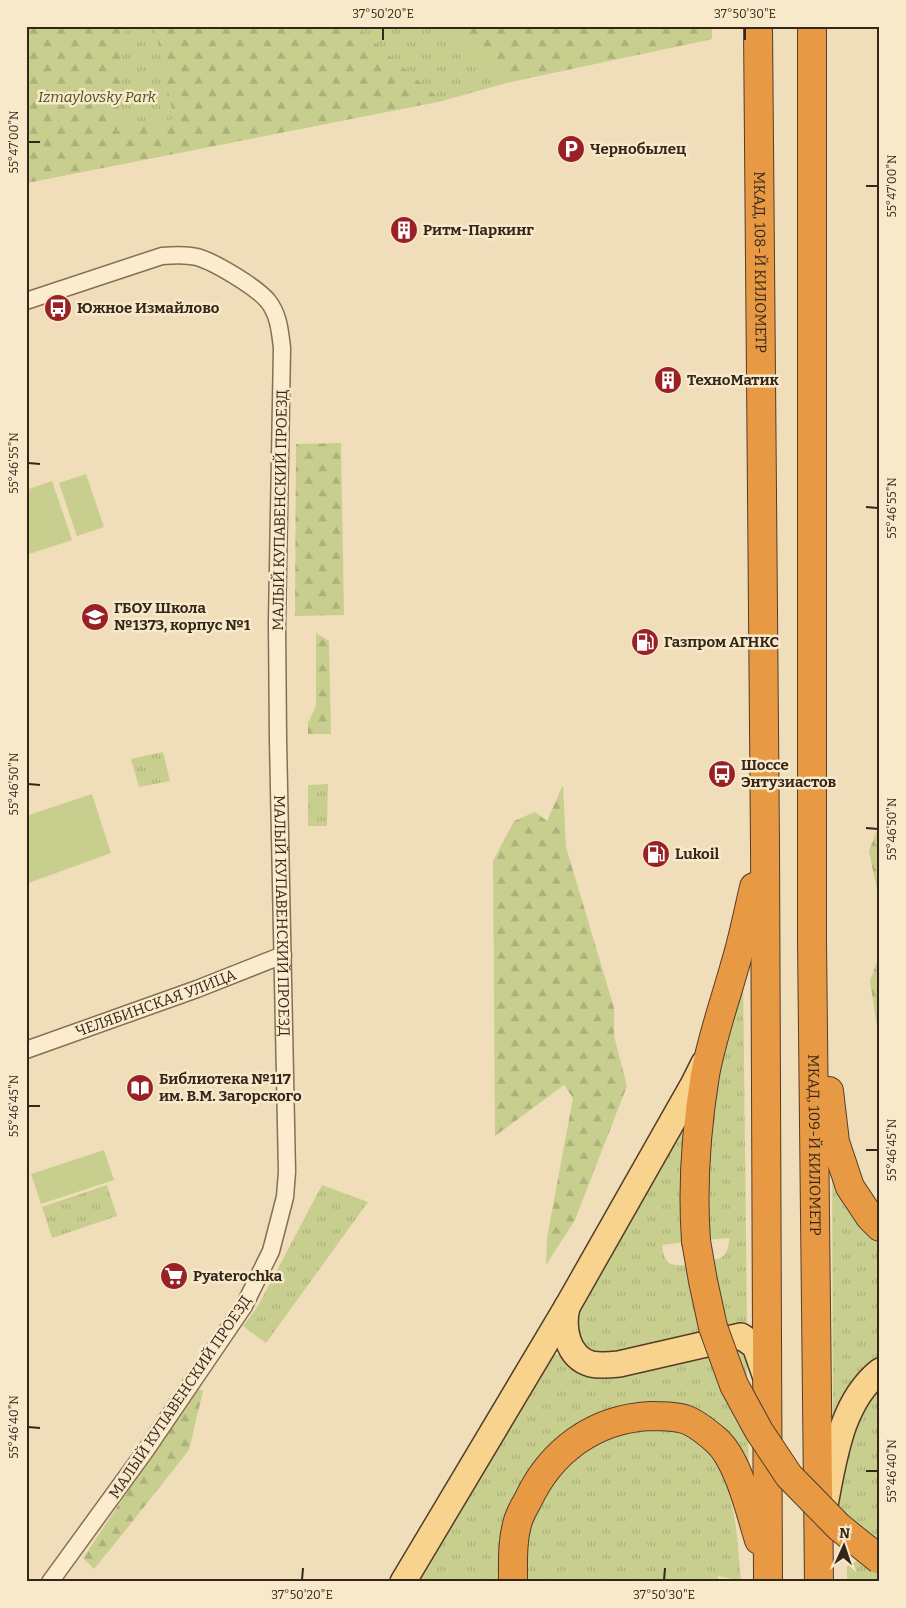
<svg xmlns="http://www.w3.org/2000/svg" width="906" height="1608" viewBox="0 0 906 1608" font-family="Bitter,serif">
  <defs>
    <pattern id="grass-tufts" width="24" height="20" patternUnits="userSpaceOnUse" patternTransform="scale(1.25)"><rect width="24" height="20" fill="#c8ce8e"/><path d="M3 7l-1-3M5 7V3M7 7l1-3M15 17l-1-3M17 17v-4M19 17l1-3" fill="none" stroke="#acb17a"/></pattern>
    <pattern id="forest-firs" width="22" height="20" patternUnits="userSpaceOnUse" patternTransform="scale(1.25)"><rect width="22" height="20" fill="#c8ce8e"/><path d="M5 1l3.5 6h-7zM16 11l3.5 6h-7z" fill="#acb17a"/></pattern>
  </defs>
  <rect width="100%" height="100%" fill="#f0deba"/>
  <g fill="url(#grass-tufts)">
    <polygon points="26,26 712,26 712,39 510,82 442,101 26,183"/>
    <polygon points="163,752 170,781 139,787 131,759"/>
    <polygon points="328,784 327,826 308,826 308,785"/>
    <path d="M743,972L747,1325L617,1359L586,1354L571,1322L688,1114L685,1242L662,1245C663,1252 664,1258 669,1263C677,1269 716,1262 723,1256C728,1252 729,1244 729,1238L705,1240L709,1113Z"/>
    <polygon points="832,1166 857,1217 880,1244 880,1360 833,1426"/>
    <polygon points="107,1185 117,1216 52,1238 42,1207"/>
    <polygon points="322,1185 368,1202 266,1343 243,1326 258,1306"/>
    <polygon points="741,1346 747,1357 749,1485 710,1423 574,1428 502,1582 409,1582 548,1353 561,1355 582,1367"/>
    <path d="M880,1378V1581L847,1582V1566C866,1559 866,1546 864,1527L839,1530V1500L841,1460L846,1434Z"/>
    <path d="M667,1427C673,1430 682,1431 688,1435C737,1468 736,1529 741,1581L718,1576V1582H524L522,1566L533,1514L566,1463L588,1447L612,1436L646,1428Z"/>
  </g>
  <g fill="url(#forest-firs)" fill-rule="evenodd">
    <path d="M26,26H355L442,101L26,183ZM155,28L174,119L117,131L124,31Z"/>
    <polygon points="445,26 712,26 712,39 510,82"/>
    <polygon points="341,443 344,615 295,616 296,444"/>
    <polygon points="316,633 329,641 331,734 308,734 308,723 316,706"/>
    <polygon points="563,785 566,847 614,1008 614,1036 627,1086 575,1220 546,1265 547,1238 573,1098 564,1085 495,1136 493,861 514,821 535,812 547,821"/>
    <polygon points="880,823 880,905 869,851"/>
    <polygon points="880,953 880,1047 870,981"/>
    <polygon points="197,1388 203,1391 189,1450 121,1536 94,1569 83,1558"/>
  </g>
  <g fill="#c8ce8e">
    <polygon points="86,474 104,527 77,536 59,483"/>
    <polygon points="52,481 72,540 26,555 26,490"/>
    <polygon points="92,794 111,853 26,884 26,816"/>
    <polygon points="104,1150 114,1180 41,1204 31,1174"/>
  </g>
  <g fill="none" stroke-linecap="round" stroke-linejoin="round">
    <g stroke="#876e54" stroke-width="19">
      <g id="street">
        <path id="s1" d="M26,301L162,256C173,255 185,254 197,257C215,262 256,287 268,301C279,315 280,332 282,348L277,623L278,740L287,1172L285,1197L271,1251L244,1306L146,1450L50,1582"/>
        <path id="s2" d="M26,1050L197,989L283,955"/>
      </g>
    </g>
    <g stroke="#543c29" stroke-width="28">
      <g id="primary">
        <path d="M567,1307C562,1328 567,1357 591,1364C600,1366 610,1365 619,1364L741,1336L755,1346L765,1375"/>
        <path d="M825,1505C834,1459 841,1402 880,1371"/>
        <polyline points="403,1582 567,1307 693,1085 704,1063"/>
      </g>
    </g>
    <g stroke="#543c29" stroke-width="30">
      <g id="highway">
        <path id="s3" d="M758,26L765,845L768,1582"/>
        <path id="s4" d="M812,26V940L819,1582"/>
        <polyline points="829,1091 835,1142 850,1187 870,1217 880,1227"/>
        <path d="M696,1241C692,1185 696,1131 705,1075C712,1037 725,1001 735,965C743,939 748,913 754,887"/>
        <path d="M513,1582C513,1562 512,1540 518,1521C520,1514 524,1507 528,1500C551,1451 594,1419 650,1416C662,1416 676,1416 687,1420C695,1423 709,1434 716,1440C738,1459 750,1511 759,1540"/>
      </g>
    </g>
    <use href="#street" stroke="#fbeccd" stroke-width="16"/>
    <use href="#primary" stroke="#f7d38e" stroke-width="25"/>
    <use href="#highway" stroke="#e79a43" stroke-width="28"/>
    <g stroke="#543c29" stroke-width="30" stroke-linecap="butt">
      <polyline id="highway-bridge" points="696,1241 703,1281 713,1327 734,1385 759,1431 789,1476 839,1527 880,1560"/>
    </g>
    <use href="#highway-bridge" stroke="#e79a43" stroke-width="28"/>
  </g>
  <path fill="none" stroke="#35261a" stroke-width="2" d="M383,40V28M745,40V28M28,142H40M866,186H878M28,463L40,464M866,507L878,508M28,784L40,785M866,828L878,829M28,1106H40M866,1150H878M28,1427L40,1428M866,1471H878M302,1580L303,1568M664,1580L665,1568"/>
  <defs>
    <g id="parking-disc" transform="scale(1.4375)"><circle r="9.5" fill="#992125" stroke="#f7e9ca"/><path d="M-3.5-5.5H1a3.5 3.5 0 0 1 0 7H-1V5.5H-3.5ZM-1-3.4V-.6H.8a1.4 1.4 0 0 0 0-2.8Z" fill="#fff"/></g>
    <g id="building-disc" transform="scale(1.4375)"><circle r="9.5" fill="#992125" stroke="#f7e9ca"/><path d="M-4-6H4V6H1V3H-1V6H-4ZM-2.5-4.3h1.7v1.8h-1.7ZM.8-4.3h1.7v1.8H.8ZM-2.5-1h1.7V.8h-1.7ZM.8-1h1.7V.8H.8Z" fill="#fff"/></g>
    <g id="bus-disc" transform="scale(1.4375)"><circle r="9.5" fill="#992125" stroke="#f7e9ca"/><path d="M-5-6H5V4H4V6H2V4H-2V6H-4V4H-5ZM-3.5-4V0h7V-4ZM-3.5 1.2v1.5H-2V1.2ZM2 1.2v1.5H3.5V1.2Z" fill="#fff"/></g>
    <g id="school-disc" transform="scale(1.4375)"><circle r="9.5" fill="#992125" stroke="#f7e9ca"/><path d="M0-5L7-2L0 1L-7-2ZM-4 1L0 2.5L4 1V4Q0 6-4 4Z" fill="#fff"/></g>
    <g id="fuel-disc" transform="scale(1.4375)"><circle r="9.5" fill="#992125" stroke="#f7e9ca"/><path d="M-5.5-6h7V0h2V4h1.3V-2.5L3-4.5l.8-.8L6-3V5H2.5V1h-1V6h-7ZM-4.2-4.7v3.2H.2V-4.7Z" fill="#fff"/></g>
    <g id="library-disc" transform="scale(1.4375)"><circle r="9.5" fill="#992125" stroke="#f7e9ca"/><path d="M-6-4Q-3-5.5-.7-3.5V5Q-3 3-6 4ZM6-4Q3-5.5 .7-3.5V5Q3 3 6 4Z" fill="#fff"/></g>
    <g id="supermarket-disc" transform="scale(1.4375)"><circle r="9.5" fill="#992125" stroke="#f7e9ca"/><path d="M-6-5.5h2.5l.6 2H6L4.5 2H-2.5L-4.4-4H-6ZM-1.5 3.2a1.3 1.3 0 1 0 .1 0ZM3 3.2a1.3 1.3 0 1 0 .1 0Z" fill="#fff"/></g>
  </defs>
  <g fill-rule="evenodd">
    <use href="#parking-disc" x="571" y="149"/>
    <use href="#building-disc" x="404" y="230"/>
    <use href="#bus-disc" x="58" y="308"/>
    <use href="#building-disc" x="668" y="380"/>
    <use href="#school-disc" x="95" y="617"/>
    <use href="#fuel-disc" x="645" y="642"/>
    <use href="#bus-disc" x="722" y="774"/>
    <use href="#fuel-disc" x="656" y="854"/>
    <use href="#library-disc" x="140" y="1088"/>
    <use href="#supermarket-disc" x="174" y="1276"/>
  </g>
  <g text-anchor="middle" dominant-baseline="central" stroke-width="5" stroke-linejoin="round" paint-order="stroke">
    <g font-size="15" font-style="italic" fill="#47531f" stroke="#f7e9ca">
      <text x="97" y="97">Izmaylovsky Park</text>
    </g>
    <g font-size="15" font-weight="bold" fill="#35261a" stroke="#f7e9ca" text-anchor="start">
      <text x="590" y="149">Чернобылец</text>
      <text x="423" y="230">Ритм-Паркинг</text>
      <text x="77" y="308">Южное Измайлово</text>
      <text x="687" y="380">ТехноМатик</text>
      <text x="114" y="608">ГБОУ Школа<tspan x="114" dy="17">№1373, корпус №1</tspan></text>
      <text x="664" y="642">Газпром АГНКС</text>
      <text x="741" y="765">Шоссе<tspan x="741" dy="17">Энтузиастов</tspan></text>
      <text x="675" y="854">Lukoil</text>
      <text x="159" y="1079">Библиотека №117<tspan x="159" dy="17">им. В.М. Загорского</tspan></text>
      <text x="193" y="1276">Pyaterochka</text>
    </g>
    <g font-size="15" fill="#35261a" stroke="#f7e9ca">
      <text stroke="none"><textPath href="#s3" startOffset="236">МКАД, 108-Й КИЛОМЕТР</textPath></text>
      <text transform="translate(280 510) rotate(-89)">МАЛЫЙ КУПАВЕНСКИЙ ПРОЕЗД</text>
      <text stroke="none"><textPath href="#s1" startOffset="880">МАЛЫЙ КУПАВЕНСКИЙ ПРОЕЗД</textPath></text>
      <text stroke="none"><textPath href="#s2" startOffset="138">ЧЕЛЯБИНСКАЯ УЛИЦА</textPath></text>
      <text stroke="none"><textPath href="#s4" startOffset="1119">МКАД, 109-Й КИЛОМЕТР</textPath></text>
      <text transform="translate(180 1397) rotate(-56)">МАЛЫЙ КУПАВЕНСКИЙ ПРОЕЗД</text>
    </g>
  </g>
  <rect width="906" height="1608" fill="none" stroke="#f7e9ca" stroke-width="55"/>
  <g transform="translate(844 1546) rotate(3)" stroke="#f7e9ca" stroke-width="4" paint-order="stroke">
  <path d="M0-4L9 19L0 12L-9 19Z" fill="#35261a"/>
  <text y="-8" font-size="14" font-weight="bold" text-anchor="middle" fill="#35261a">N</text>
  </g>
  <rect x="28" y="28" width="850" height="1552" fill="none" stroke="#35261a" stroke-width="2"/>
  <g font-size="12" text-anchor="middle" fill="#35261a">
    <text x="383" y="18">37°50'20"E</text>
    <text x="745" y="18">37°50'30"E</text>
    <text transform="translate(14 142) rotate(-90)" y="4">55°47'00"N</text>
    <text transform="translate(892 186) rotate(-90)" y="4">55°47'00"N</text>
    <text transform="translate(14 463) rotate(-90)" y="4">55°46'55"N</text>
    <text transform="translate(892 508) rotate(-90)" y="4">55°46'55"N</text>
    <text transform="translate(14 784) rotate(-90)" y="4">55°46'50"N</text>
    <text transform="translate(892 829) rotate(-90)" y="4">55°46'50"N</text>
    <text transform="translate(14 1106) rotate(-90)" y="4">55°46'45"N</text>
    <text transform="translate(892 1150) rotate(-90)" y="4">55°46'45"N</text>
    <text transform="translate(14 1427) rotate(-90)" y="4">55°46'40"N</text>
    <text transform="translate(892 1471) rotate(-90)" y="4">55°46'40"N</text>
    <text x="302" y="1599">37°50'20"E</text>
    <text x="664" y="1599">37°50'30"E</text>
  </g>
</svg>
